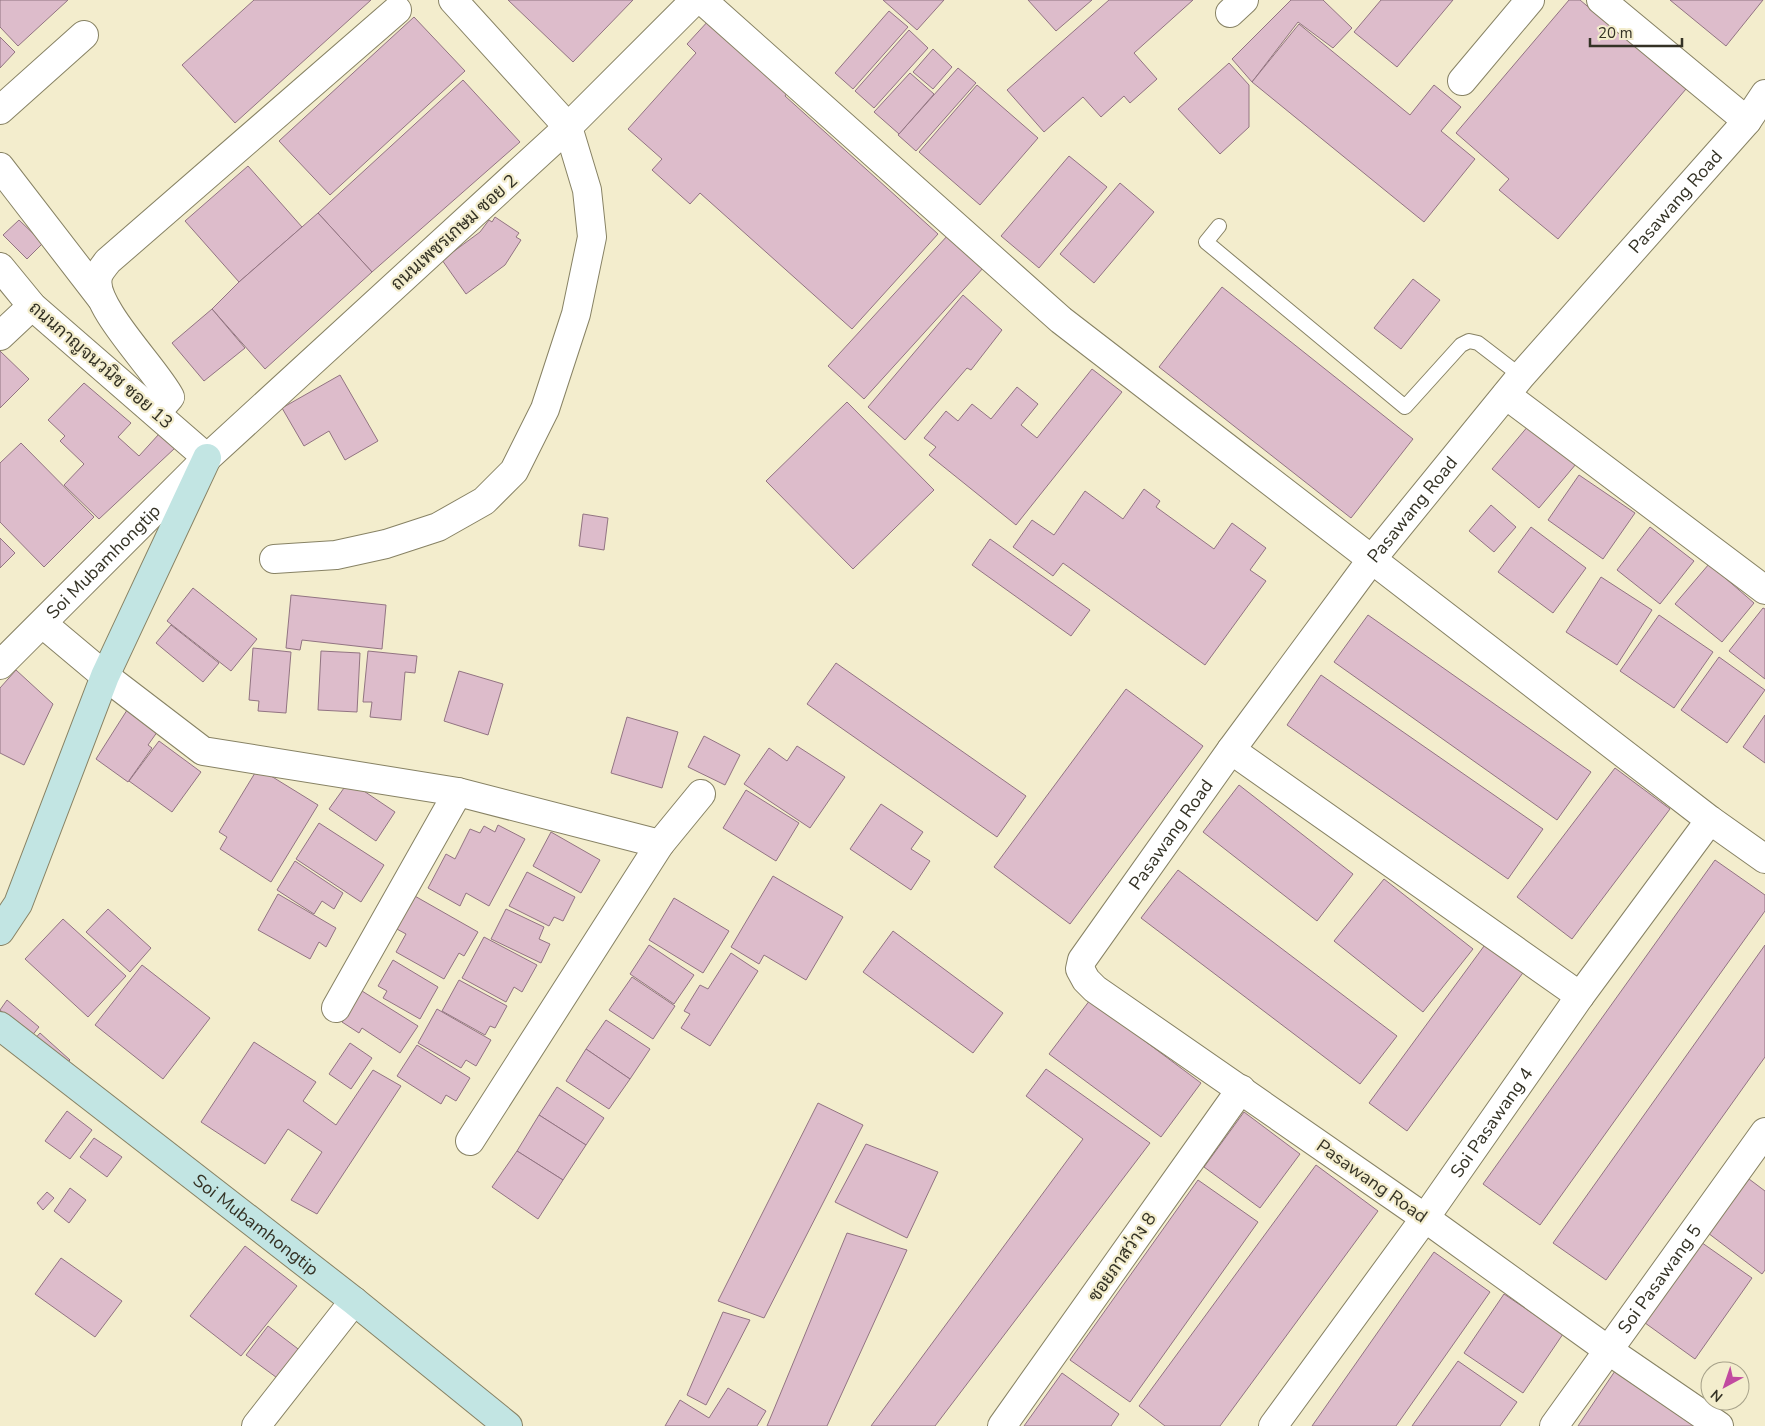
<svg xmlns="http://www.w3.org/2000/svg" width="1765" height="1426" viewBox="0 0 1765 1426" font-family="'Nunito Sans',Sarabun,sans-serif">
  <rect width="100%" height="100%" fill="#f3edcd"/>
  <g fill="#ddbccb" stroke="#927482">
    <polygon points="0,0 68,0 18,46 0,27"/>
    <polygon points="254,0 371,0 235,123 182,65"/>
    <polygon points="508,0 633,0 573,62"/>
    <polygon points="883,0 944,0 917,30"/>
    <polygon points="1028,0 1092,0 1056,31"/>
    <polygon points="1109,0 1193,0 1134,53 1157,79 1130,103 1124,96 1101,117 1083,97 1044,132 1007,90"/>
    <polygon points="1291,0 1323,0 1352,28 1333,48 1298,22 1252,82 1232,59"/>
    <polygon points="1381,0 1453,0 1397,67 1354,32"/>
    <polygon points="1569,0 1580,0 1686,89 1558,239 1499,190 1509,179 1456,133"/>
    <polygon points="1670,0 1763,0 1726,46"/>
    <polygon points="889,11 908,27 853,89 835,73"/>
    <polygon points="414,17 465,71 330,195 279,141"/>
    <polygon points="710,19 789,90 785,96 938,234 852,329 700,193 690,204 652,170 662,159 628,129 696,53 687,44"/>
    <polygon points="1299,24 1410,115 1434,85 1461,107 1441,131 1475,159 1424,222 1252,82"/>
    <polygon points="909,30 928,48 874,108 855,91"/>
    <polygon points="0,37 15,52 0,68"/>
    <polygon points="933,49 952,67 933,89 913,72"/>
    <polygon points="1229,63 1249,85 1249,127 1220,154 1178,109"/>
    <polygon points="958,68 976,83 916,151 898,135"/>
    <polygon points="910,73 934,94 899,134 874,112"/>
    <polygon points="463,80 520,142 372,272 318,213"/>
    <polygon points="977,85 1038,138 980,205 919,152"/>
    <polygon points="1069,156 1107,187 1039,268 1001,236"/>
    <polygon points="248,166 302,227 239,282 185,221"/>
    <polygon points="1120,183 1154,212 1094,283 1060,254"/>
    <polygon points="318,213 372,272 265,369 212,309 239,282"/>
    <polygon points="495,217 519,233 516,237 521,240 505,265 466,294 442,260 480,232 489,220 492,222"/>
    <polygon points="19,220 43,243 27,259 3,235"/>
    <polygon points="949,234 984,267 864,399 828,366"/>
    <polygon points="1413,279 1440,300 1401,349 1374,328"/>
    <polygon points="1222,287 1413,439 1351,518 1159,367"/>
    <polygon points="963,295 1002,330 971,370 967,368 905,440 868,407"/>
    <polygon points="212,309 245,348 204,381 172,343"/>
    <polygon points="0,351 29,379 0,408"/>
    <polygon points="1092,369 1122,392 1016,525 929,455 936,447 924,438 946,411 958,421 972,404 991,419 1017,387 1038,404 1021,425 1037,438"/>
    <polygon points="340,375 378,441 345,460 329,431 304,446 282,408"/>
    <polygon points="84,383 131,423 118,437 139,456 159,434 175,448 99,519 64,485 84,464 60,441 65,436 48,420"/>
    <polygon points="847,402 934,490 853,569 766,481"/>
    <polygon points="1529,425 1576,464 1539,508 1492,469"/>
    <polygon points="21,443 94,517 44,567 0,522 0,463"/>
    <polygon points="1579,475 1635,513 1603,559 1548,520"/>
    <polygon points="1144,489 1160,501 1156,507 1214,549 1232,523 1266,548 1250,570 1266,581 1205,665 1063,563 1053,576 1013,547 1032,520 1054,535 1085,491 1123,519"/>
    <polygon points="1491,505 1516,527 1494,552 1469,531"/>
    <polygon points="583,514 608,518 604,550 579,546"/>
    <polygon points="1531,527 1586,568 1553,613 1498,572"/>
    <polygon points="1650,527 1694,561 1660,604 1617,570"/>
    <polygon points="0,538 15,553 0,568"/>
    <polygon points="990,539 1090,610 1071,636 972,565"/>
    <polygon points="1709,564 1754,603 1722,642 1675,604"/>
    <polygon points="1601,577 1652,610 1617,665 1566,632"/>
    <polygon points="193,588 257,639 231,671 167,621"/>
    <polygon points="291,595 386,605 382,649 302,640 300,650 286,648"/>
    <polygon points="1763,608 1765,609 1765,679 1729,651"/>
    <polygon points="1368,615 1591,772 1557,820 1334,662"/>
    <polygon points="1659,615 1713,652 1674,708 1620,671"/>
    <polygon points="171,625 219,663 203,682 156,643"/>
    <polygon points="253,648 291,652 286,713 258,711 259,701 249,700"/>
    <polygon points="321,651 360,653 357,712 318,710"/>
    <polygon points="368,651 417,656 415,673 405,672 401,720 370,717 372,702 363,702"/>
    <polygon points="1719,657 1765,690 1727,743 1681,710"/>
    <polygon points="836,663 1026,796 997,837 807,704"/>
    <polygon points="16,670 53,704 24,765 0,753 0,688"/>
    <polygon points="459,671 503,684 488,735 444,721"/>
    <polygon points="1321,675 1543,829 1508,879 1287,725"/>
    <polygon points="1126,689 1203,746 1070,924 994,867"/>
    <polygon points="129,707 160,728 148,745 152,748 128,782 96,759"/>
    <polygon points="1765,715 1765,763 1743,747"/>
    <polygon points="627,717 678,732 662,788 611,773"/>
    <polygon points="704,736 740,755 725,785 688,767"/>
    <polygon points="159,741 201,772 172,812 129,781"/>
    <polygon points="797,746 845,777 810,828 744,784 769,748 787,761"/>
    <polygon points="258,768 318,805 271,882 220,849 227,837 219,832"/>
    <polygon points="1615,768 1670,809 1572,939 1517,897"/>
    <polygon points="349,781 395,812 376,841 329,809"/>
    <polygon points="1239,785 1353,874 1317,921 1203,832"/>
    <polygon points="746,790 799,823 776,861 723,828"/>
    <polygon points="881,804 923,832 911,849 930,861 911,890 850,849"/>
    <polygon points="319,823 384,865 361,902 296,859"/>
    <polygon points="498,825 525,839 489,906 466,893 460,906 428,888 446,854 455,859 470,829 480,833 484,826 495,832"/>
    <polygon points="551,832 600,860 581,893 533,866"/>
    <polygon points="1715,860 1765,895 1765,911 1540,1225 1483,1184"/>
    <polygon points="295,861 343,893 334,909 322,901 314,914 277,890"/>
    <polygon points="1178,870 1397,1036 1360,1084 1141,918"/>
    <polygon points="527,872 575,897 563,921 554,917 549,926 509,906"/>
    <polygon points="773,876 843,917 806,980 764,955 759,964 731,947"/>
    <polygon points="1384,879 1473,949 1423,1012 1334,941"/>
    <polygon points="278,894 336,928 326,947 319,942 310,959 258,930"/>
    <polygon points="413,895 478,932 464,956 459,953 444,979 396,952 406,934 395,928"/>
    <polygon points="674,898 729,931 703,973 649,940"/>
    <polygon points="108,909 151,948 130,972 86,932"/>
    <polygon points="506,909 544,927 539,939 550,944 541,963 491,939"/>
    <polygon points="63,919 126,976 88,1017 25,959"/>
    <polygon points="893,931 1003,1013 973,1053 863,972"/>
    <polygon points="484,937 537,965 522,992 514,987 506,1002 462,978"/>
    <polygon points="1487,942 1525,970 1407,1131 1369,1103"/>
    <polygon points="649,945 694,975 674,1004 630,974"/>
    <polygon points="1765,945 1765,1057 1606,1280 1553,1243"/>
    <polygon points="731,953 758,971 710,1046 681,1028 690,1014 684,1011 700,985 708,989"/>
    <polygon points="393,960 438,987 420,1019 383,998 387,991 378,986"/>
    <polygon points="142,965 210,1018 163,1079 95,1025"/>
    <polygon points="632,977 675,1006 653,1039 609,1010"/>
    <polygon points="459,980 507,1006 495,1028 490,1026 485,1035 442,1011"/>
    <polygon points="362,991 418,1026 400,1053 362,1028 359,1033 342,1022"/>
    <polygon points="7,1000 39,1027 31,1037 0,1010"/>
    <polygon points="1090,1000 1201,1083 1161,1137 1049,1054"/>
    <polygon points="437,1009 491,1040 476,1066 466,1060 461,1068 418,1043"/>
    <polygon points="606,1020 650,1049 630,1079 586,1049"/>
    <polygon points="40,1033 70,1060 63,1067 33,1041"/>
    <polygon points="254,1042 316,1082 303,1101 336,1125 373,1070 401,1086 317,1214 291,1200 322,1152 288,1129 265,1164 201,1122"/>
    <polygon points="350,1043 372,1058 351,1089 329,1074"/>
    <polygon points="417,1045 470,1078 456,1101 446,1095 441,1104 397,1076"/>
    <polygon points="586,1049 630,1079 609,1109 566,1081"/>
    <polygon points="1046,1069 1150,1143 935,1426 871,1426 1083,1139 1026,1096"/>
    <polygon points="557,1087 604,1118 586,1145 539,1115"/>
    <polygon points="818,1103 863,1125 764,1318 718,1301"/>
    <polygon points="67,1111 92,1130 70,1159 45,1141"/>
    <polygon points="1244,1112 1300,1154 1260,1208 1204,1167"/>
    <polygon points="539,1115 586,1145 563,1180 517,1151"/>
    <polygon points="94,1138 122,1157 107,1177 80,1157"/>
    <polygon points="866,1144 938,1172 907,1238 835,1202"/>
    <polygon points="517,1151 563,1180 538,1219 492,1187"/>
    <polygon points="1316,1165 1378,1211 1220,1426 1165,1426 1139,1406"/>
    <polygon points="1749,1179 1765,1191 1765,1270 1762,1274 1708,1233"/>
    <polygon points="1198,1180 1258,1222 1130,1402 1070,1360"/>
    <polygon points="70,1188 86,1200 69,1223 54,1211"/>
    <polygon points="47,1192 54,1198 43,1210 37,1203"/>
    <polygon points="847,1233 907,1250 827,1426 767,1426"/>
    <polygon points="1698,1240 1752,1278 1695,1359 1641,1320"/>
    <polygon points="245,1246 297,1286 241,1356 190,1316"/>
    <polygon points="1434,1252 1490,1292 1396,1426 1312,1426"/>
    <polygon points="61,1258 122,1301 95,1337 35,1294"/>
    <polygon points="1504,1294 1563,1334 1523,1393 1464,1353"/>
    <polygon points="723,1312 750,1320 706,1405 687,1395"/>
    <polygon points="268,1326 306,1355 284,1383 246,1355"/>
    <polygon points="1458,1361 1517,1402 1500,1426 1412,1426"/>
    <polygon points="1615,1371 1697,1426 1578,1426"/>
    <polygon points="1062,1373 1119,1414 1111,1426 1024,1426"/>
    <polygon points="728,1388 766,1411 757,1426 665,1426 680,1400 709,1418"/>
  </g>
  <g fill="none" stroke-linecap="round" stroke-linejoin="round">
    <g stroke="#878264" stroke-width="16">
      <polyline id="lane" points="1219,226 1206,242 1405,407 1461,345 1469,341 1478,343 1521,376"/>
    </g>
    <g stroke="#878264" stroke-width="30">
      <g id="street">
        <polyline points="702,0 1061,320 1710,820 1765,859"/>
        <polyline points="1601,0 1747,121"/>
        <polyline points="1230,13 1244,0"/>
        <polyline points="1462,81 1530,0"/>
        <polyline points="0,110 84,35"/>
        <polyline points="0,167 101,298"/>
        <polyline points="0,267 32,306 207,458"/>
        <polyline points="0,336 32,306"/>
        <polyline points="1506,395 1765,590"/>
        <path d="M156,413L170,397C156,369 91,306 98,277C99,272 104,266 108,261L397,10"/>
        <polyline points="274,559 336,555 386,544 438,527 484,501 514,471 545,409 576,314 592,237 587,190 568,127 453,0"/>
        <polyline points="43,624 105,676 203,751 458,792 660,844"/>
        <path id="s1" d="M0,665L207,458L568,127L695,0"/>
        <polyline points="1231,750 1580,996"/>
        <polyline points="336,1008 458,792"/>
        <polyline points="470,1141 660,844 701,794"/>
        <polyline points="256,1426 354,1301"/>
        <polyline points="1002,1426 1241,1089"/>
        <path id="s2" d="M1273,1426L1425,1218L1580,996L1710,820"/>
        <path id="s3" d="M1554,1426L1765,1132"/>
        <path id="s4" d="M1719,1426L1608,1350L1425,1218L1095,989L1086,980L1080,969L1082,960L1231,750L1372,559L1521,376L1747,121L1765,94"/>
      </g>
    </g>
    <g stroke="#878264" stroke-width="30">
      <g id="secondary">
        <polyline points="0,931 18,904 105,676 207,458"/>
        <path id="s5" d="M0,1026L354,1301L508,1426"/>
      </g>
    </g>
    <use href="#lane" stroke="#fff" stroke-width="14"/>
    <use href="#street" stroke="#fff" stroke-width="28"/>
    <use href="#secondary" stroke="#c2e5e3" stroke-width="28"/>
  </g>
  <g text-anchor="middle" dominant-baseline="central" stroke-width="4.5" stroke-linejoin="round" paint-order="stroke">
    <g font-size="18" fill="#343225" stroke="#f3edcd">
      <text stroke="none"><textPath href="#s4" startOffset="1760">Pasawang Road</textPath></text>
      <text transform="translate(454 232) rotate(-42)">ถนนเพชรเกษม ซอย 2</text>
      <text transform="translate(101 365) rotate(41)">ถนนกาญจนวนิช ซอย 13</text>
      <text stroke="none"><textPath href="#s4" startOffset="1355">Pasawang Road</textPath></text>
      <text stroke="none"><textPath href="#s1" startOffset="146">Soi Mubamhongtip</textPath></text>
      <text stroke="none"><textPath href="#s4" startOffset="950">Pasawang Road</textPath></text>
      <text stroke="none"><textPath href="#s2" startOffset="374">Soi Pasawang 4</textPath></text>
      <text transform="translate(1372 1181) rotate(35)">Pasawang Road</text>
      <text stroke="none"><textPath href="#s5" startOffset="324">Soi Mubamhongtip</textPath></text>
      <text transform="translate(1122 1257) rotate(-55)">ซอยภาสว่าง 8</text>
      <text stroke="none"><textPath href="#s3" startOffset="181">Soi Pasawang 5</textPath></text>
    </g>
  </g>
  <g transform="translate(1725 1386) rotate(220)"><circle r="24" fill="#f3edcd" stroke="#a7a28a"/>
  <path d="M0-4L9 19L0 12L-9 19Z" fill="#c14aa0"/>
  <text y="-8" font-size="14" font-weight="bold" text-anchor="middle" fill="#343225">N</text>
  </g>
  <path d="M1590 38v8h92v-8" fill="none" stroke="#343225" stroke-width="2.5"/>
  <text x="1598" y="38" font-size="15" fill="#343225" stroke="#f3edcd" stroke-width="4" paint-order="stroke">20 m</text>
</svg>
